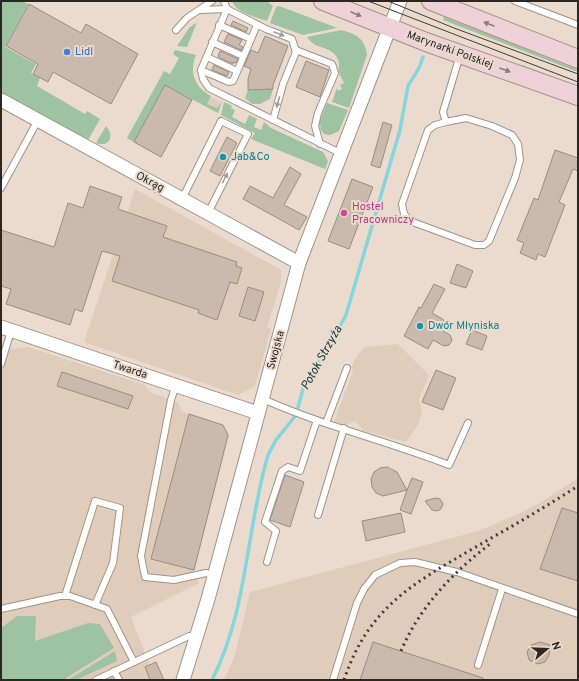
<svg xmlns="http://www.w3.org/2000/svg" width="579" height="681" viewBox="0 0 579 681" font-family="Overpass,sans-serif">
  <rect width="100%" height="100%" fill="#eadbce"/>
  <g fill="#e0ccbb">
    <polygon points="210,97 220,101 217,108 207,104"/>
    <polygon points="135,189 281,270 281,282 267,327 271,329 255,386 238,395 84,342"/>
    <polygon points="1,344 12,349 28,347 145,385 150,392 178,402 181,411 223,425 229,436 194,570 199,583 131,617 150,665 156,662 164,680 1,680"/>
    <polygon points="398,344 429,375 419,399 422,410 418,425 406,442 364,431 355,421 346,425 334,422 353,371 352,367 356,357 365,347"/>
    <polygon points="578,478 578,680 224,680 234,658 250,592 478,531 521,513 543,501"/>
  </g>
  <g fill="#9dc3a0">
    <polygon points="2,1 22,1 28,4 5,47 36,64 31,73 40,78 37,86 85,114 87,111 100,119 88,140 1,92"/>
    <path d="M232,1H267L273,6L267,21C256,17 236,13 232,1Z"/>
    <polygon points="279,6 335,27 337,28 303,35 270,23 276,7"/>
    <polygon points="444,17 578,70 578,72 443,20"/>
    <polygon points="197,22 187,47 177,46 189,28"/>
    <path d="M341,30C356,34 365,38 367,55L349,108L332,102L337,88L338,91L342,89L340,85L344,83C343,80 339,75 339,71C338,66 341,62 336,56C329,46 314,49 307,37Z"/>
    <path d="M175,50L196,55C189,72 194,87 211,96L207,104L217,108L222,101L218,113L165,85L134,142L127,138L128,136L164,71L170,74L179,58L173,54Z"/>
    <polygon points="522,65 578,86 578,89 521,68"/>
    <polygon points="273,89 270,99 260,104 252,104 245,98 248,90"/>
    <polygon points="224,102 232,106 231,108 235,110 232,117 245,124 249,115 257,119 254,127 261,130 264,122 271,128 323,152 328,161 325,169 251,139 255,133 221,115"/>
    <polygon points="327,103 348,110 339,131 330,135 324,134 320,129 321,126 318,125"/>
    <path d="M106,126C115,136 109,148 96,143Z"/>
    <polygon points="17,616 36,616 35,641 88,623 100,624 114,648 63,680 1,680 1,628"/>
    <polygon points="115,651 117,661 76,680 68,680"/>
  </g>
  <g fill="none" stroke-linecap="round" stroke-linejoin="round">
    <path stroke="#85d5de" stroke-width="3.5" d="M212,680C248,610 246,529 268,455L276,440L296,415L304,385L334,337L346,315L400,130L408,86L419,68L423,57"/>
  </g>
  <g fill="#c9baad" stroke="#9a8c80">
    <polygon points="29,4 81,33 86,24 138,54 111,104 53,72 48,82 33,74 38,64 6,46"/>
    <polygon points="233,21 248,28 246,32 231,25"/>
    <polygon points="228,34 242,40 239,45 243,47 241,50 224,42"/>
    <polygon points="265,36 288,46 273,85 273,89 248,90 248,79 251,69 244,66 251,50 258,53"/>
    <polygon points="220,51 238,59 236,63 233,62 233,64 218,57"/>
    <polygon points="306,61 329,70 320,97 296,87"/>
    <polygon points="214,65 229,72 227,76 212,70"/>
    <polygon points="165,85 192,100 161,157 134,142"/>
    <polygon points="383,122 392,125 380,168 371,165"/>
    <polygon points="227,137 237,143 220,176 210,171"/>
    <polygon points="555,150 578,158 578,171 573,169 559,202 565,205 545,257 538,254 536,260 520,253 524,243 517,240 534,198 538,200"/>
    <polygon points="290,167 301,174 284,205 307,217 299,230 243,199 250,186 273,198"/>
    <polygon points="352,179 373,187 349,249 328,241"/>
    <polygon points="90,186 122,197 118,209 167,226 163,237 237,262 236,266 242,268 237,284 230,282 217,320 198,313 199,310 112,281 120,256 102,251 82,312 75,309 70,325 6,304 11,289 1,286 1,230 54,247 68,203 83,208"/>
    <polygon points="457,264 473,271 466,288 450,283"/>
    <polygon points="434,284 445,289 432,313 444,320 439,329 450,335 452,340 449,345 444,346 433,340 428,349 404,336 419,307 421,308"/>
    <polygon points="248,287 264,292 255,321 239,316"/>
    <polygon points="472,330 487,336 482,350 466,344"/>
    <polygon points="436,370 456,378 443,410 422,402"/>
    <polygon points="62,372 133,396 128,409 57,386"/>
    <polygon points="189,414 223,425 228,435 194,570 151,559"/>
    <polygon points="387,467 397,472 407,490 412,478 423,482 411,514 400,510 407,490 383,496 376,493 372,487 371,479 374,472 380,468"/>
    <polygon points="285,475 304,482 290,527 270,520"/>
    <polygon points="435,498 440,499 443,504 441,509 437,511 432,510 425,501"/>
    <polygon points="562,508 578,513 578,581 540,569"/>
    <polygon points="401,513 405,532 366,541 362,521"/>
    <polygon points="373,642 483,678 483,680 360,680"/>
    <polygon points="540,642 550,645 549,655 545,662 538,664 529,660 527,652 531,645"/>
    <polygon points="156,662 164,680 150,680 145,667"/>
  </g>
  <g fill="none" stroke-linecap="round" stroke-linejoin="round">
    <g stroke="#a19387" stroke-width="8">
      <g id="lane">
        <polyline points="224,1 227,9 266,29 292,39 296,52 283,84 273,120"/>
        <polyline points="515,1 578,25"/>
        <polyline points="201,10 227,9 201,70 203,79 209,88 342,154"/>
        <polyline points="219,25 251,39"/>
        <polyline points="176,30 187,18 212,1"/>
        <polyline points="212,42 243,56"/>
        <polyline points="296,50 332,64 335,73 318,113 315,126 320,144"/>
        <polyline points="207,57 237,71"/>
        <polyline points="201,70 229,82 233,81 257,25"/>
        <polyline points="446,122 435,125 428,130 402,204 404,214 410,221 475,245 484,245 489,241 515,178 520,160 518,144 512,135 492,126 466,118 446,122 443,112 460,55"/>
        <polyline points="1,188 38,120"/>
        <polyline points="182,199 221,121 248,134 208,213"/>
        <polyline points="1,364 11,331"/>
        <polyline points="176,385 171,400 141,556 145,577 174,580 206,573 215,575"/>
        <path d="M263,399C323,426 388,441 449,465L468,423"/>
        <polyline points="326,423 347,368"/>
        <polyline points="318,515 344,428"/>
        <polyline points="267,562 276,531 265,522 282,471 288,467 300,471 317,420"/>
        <polyline points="65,596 95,501 120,508 113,563 95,605"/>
        <polyline points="1,609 60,596 70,596 107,609 134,662"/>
        <polyline points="478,665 502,589"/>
        <polyline points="114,671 119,680"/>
        <polyline points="96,680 189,636 196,637"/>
        <polyline points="333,680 357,603 364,589 375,575 400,563 415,562 457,572 578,614"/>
      </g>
    </g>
    <g stroke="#a19387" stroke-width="15">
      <g id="street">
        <polyline points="1,100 299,263"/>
        <polyline points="1,327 258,413"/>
        <polyline points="183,680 208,599 299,263 400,1"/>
      </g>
    </g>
    <g stroke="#a19387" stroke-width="20">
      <g id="secondary">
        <polyline points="323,1 426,42 578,96"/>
        <polyline points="431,1 578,59"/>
      </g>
    </g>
    <use href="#lane" stroke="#fff" stroke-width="6"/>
    <use href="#street" stroke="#fff" stroke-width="13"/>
    <use href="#secondary" stroke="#eed2d7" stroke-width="18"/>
    <g stroke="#423c36" stroke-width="1">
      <polyline points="368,1 578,82"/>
      <polyline points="388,1 454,28 578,74"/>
    </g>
    <g stroke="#423c36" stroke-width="3" stroke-dasharray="2 4" stroke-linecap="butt">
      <path d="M401,651C419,608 453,572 490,544"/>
      <path d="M344,680C368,608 412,584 474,548C509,528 544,508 578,486"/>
    </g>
  </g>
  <defs><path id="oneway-solid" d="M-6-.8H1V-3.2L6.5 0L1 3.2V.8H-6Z"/></defs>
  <g fill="#8d7c7c">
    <use href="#oneway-solid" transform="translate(356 14) rotate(23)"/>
    <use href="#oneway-solid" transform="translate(489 24) rotate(-159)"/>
    <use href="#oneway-solid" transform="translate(505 70) rotate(20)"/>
  </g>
  <g fill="#a09e9c">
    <use href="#oneway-solid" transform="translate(279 34) rotate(21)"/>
    <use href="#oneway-solid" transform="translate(278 102) rotate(106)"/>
    <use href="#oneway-solid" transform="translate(225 178) rotate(-63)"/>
  </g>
  <circle fill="#3f7fe0" stroke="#eadbce" stroke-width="1.5" cx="67" cy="52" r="4"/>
  <g fill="#0f9aa8" stroke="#eadbce" stroke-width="1.5">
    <circle cx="223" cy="157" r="4"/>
    <circle cx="420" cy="326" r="4"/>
  </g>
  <circle fill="#d1479c" stroke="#eadbce" stroke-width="1.5" cx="344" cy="213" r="4"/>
  <g text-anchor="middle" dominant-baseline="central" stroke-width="4" stroke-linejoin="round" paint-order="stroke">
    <g font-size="11" fill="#2c2722" stroke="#eadbce">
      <text transform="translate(450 50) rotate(20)">Marynarki Polskiej</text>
      <text transform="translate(150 182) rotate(28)">Okrąg</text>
      <text transform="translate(276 350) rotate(-75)">Swojska</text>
      <text transform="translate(130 370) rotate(18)">Twarda</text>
    </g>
    <g font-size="11" fill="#366cbe" stroke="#eadbce" text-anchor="start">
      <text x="75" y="52">Lidl</text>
    </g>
    <g font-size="11" fill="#0d838f" stroke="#eadbce" text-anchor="start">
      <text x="231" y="157">Jab&amp;Co</text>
      <text x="428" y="326">Dwór Młyniska</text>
    </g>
    <g font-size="11" fill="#b23c85" stroke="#eadbce" text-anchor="start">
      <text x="352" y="207">Hostel<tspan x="352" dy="13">Pracowniczy</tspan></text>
    </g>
    <g font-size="12" font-style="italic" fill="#0e363a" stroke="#eadbce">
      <text transform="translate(322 358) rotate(-61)">Potok Strzyża</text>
    </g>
  </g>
  <rect width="579" height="681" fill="none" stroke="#2c2722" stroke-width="4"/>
  <g transform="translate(547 649) rotate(71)" stroke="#eadbce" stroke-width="3" paint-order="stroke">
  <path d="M0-3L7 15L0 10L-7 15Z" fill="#2c2722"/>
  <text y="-6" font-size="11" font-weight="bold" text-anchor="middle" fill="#2c2722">N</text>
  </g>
</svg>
